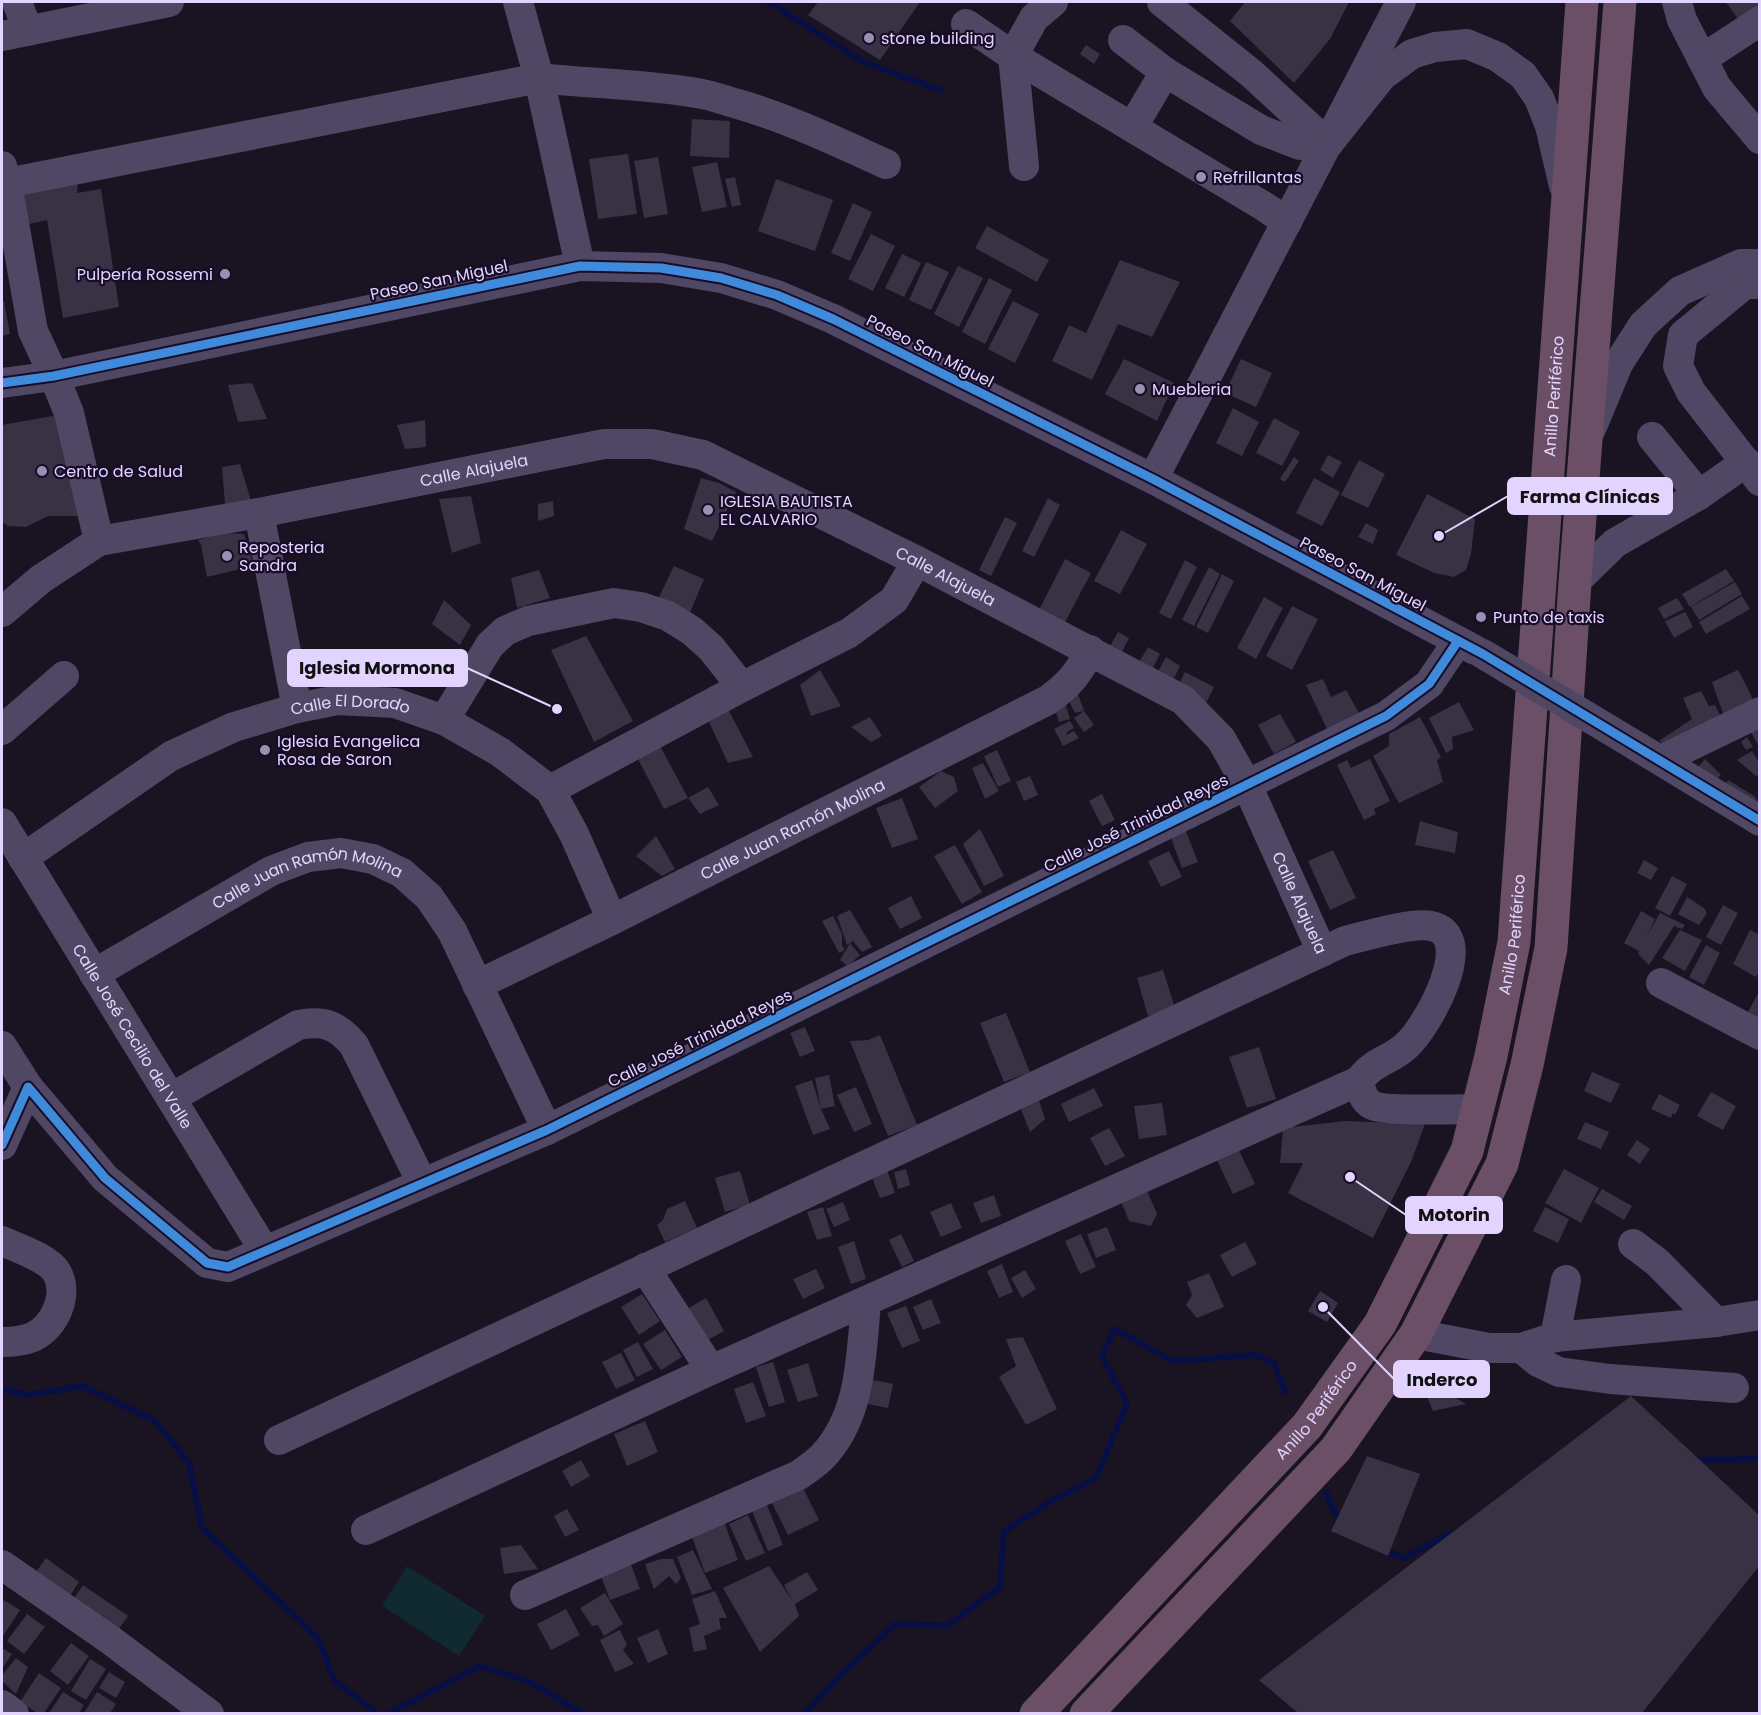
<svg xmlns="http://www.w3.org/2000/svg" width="1761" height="1715" viewBox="0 0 1761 1715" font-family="Poppins,sans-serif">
  <rect width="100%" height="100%" fill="#191322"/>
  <polygon fill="#112931" points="407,1566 485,1616 459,1656 382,1606"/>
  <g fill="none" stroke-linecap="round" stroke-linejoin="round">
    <g stroke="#070f45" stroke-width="6">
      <polyline points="769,2 863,62 940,90"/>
      <polyline points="2,1389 28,1395 83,1386 155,1421 189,1463 202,1528 317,1637 335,1681 378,1714"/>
      <polyline points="1694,1460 1760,1459"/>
      <polyline points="1326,1492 1333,1509 1342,1521"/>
      <polyline points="1383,1550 1404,1558 1452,1533"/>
      <polyline points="388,1714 480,1666 530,1682 584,1714"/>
      <polyline points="804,1714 844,1672 895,1624 947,1626 1000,1587 1004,1531 1050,1502 1096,1478 1127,1404 1102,1356 1115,1329 1172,1361 1255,1355 1274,1363 1285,1392"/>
    </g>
  </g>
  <g fill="#393144">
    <polygon points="818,2 920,2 880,60 808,15"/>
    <polygon points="1245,2 1349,2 1330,39 1294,83 1230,21"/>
    <polygon points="1726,2 1760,2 1760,10 1740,22"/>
    <polygon points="1086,45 1100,54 1094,64 1080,54"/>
    <polygon points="692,119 730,121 729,158 690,156"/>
    <polygon points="628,154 637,214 598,219 589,159"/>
    <polygon points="658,157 668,214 644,218 634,161"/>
    <polygon points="717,162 727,207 702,212 692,167"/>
    <polygon points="735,177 741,205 732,207 725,179"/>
    <polygon points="776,179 833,200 815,251 758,231"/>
    <polygon points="78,182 77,193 101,189 119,307 63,318 47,220 29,224 23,189"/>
    <polygon points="853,203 872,212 850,261 831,253"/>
    <polygon points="987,226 1049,260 1037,282 975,248"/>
    <polygon points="871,234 895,246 873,291 848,279"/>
    <polygon points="902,254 921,263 904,297 885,288"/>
    <polygon points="1120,260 1180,282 1152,337 1118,324 1092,380 1052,361 1069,325 1086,333"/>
    <polygon points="926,262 949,272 931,310 909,300"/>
    <polygon points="958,266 983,278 959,327 934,314"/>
    <polygon points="989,278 1012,290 985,344 962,332"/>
    <polygon points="2,301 4,301 10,334 2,336"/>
    <polygon points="1013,301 1039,314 1015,363 988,349"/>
    <polygon points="1124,359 1174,383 1157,421 1105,394"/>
    <polygon points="1241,359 1272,373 1256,407 1225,393"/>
    <polygon points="252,383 267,419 238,422 228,385"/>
    <polygon points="1233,408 1259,422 1242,456 1216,443"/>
    <polygon points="69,413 93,516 48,516 26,527 8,526 2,522 2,425"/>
    <polygon points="1274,418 1300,432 1282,466 1256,453"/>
    <polygon points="425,420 426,447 405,449 397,425"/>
    <polygon points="1328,455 1342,462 1333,478 1320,470"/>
    <polygon points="1294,457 1299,461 1285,482 1280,479"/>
    <polygon points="1359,460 1385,474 1368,508 1341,495"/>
    <polygon points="240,464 252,504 225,505 222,467"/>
    <polygon points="701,478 719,483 736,492 712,541 684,529"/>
    <polygon points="1314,478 1340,492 1322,526 1296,513"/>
    <polygon points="1427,494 1475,519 1471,554 1466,570 1454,577 1434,573 1396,555"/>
    <polygon points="471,496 481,543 452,553 439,499"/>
    <polygon points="1048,498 1060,505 1034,557 1022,551"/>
    <polygon points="553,501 554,516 538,521 538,504"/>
    <polygon points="1005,517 1017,523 991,576 979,570"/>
    <polygon points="1366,523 1378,530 1373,544 1358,537"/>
    <polygon points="1121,530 1147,544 1120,594 1094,581"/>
    <polygon points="225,533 244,534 254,566 207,577 201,545 198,540"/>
    <polygon points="1065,559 1091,573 1063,626 1038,612"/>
    <polygon points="1185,560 1197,567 1171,619 1159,613"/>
    <polygon points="674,566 704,579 689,615 658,599"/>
    <polygon points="1209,567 1220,574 1194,626 1182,620"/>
    <polygon points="1726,569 1734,581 1690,607 1682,594"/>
    <polygon points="539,570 550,598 517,608 511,578"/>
    <polygon points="1222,574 1234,581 1208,633 1196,627"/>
    <polygon points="1735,582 1742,594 1699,620 1691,607"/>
    <polygon points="1742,596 1750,609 1706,634 1699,622"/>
    <polygon points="1264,597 1283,608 1256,659 1237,648"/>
    <polygon points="1677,598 1684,609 1664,619 1658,608"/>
    <polygon points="444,600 471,625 460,645 432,624"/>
    <polygon points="1292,606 1318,619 1292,670 1266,656"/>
    <polygon points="1685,612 1693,627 1674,638 1665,621"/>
    <polygon points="1118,632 1129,638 1118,660 1106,653"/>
    <polygon points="586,636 633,721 594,742 551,650"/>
    <polygon points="1148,647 1160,654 1148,677 1135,669"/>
    <polygon points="1166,657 1180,666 1170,686 1155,677"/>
    <polygon points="820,670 841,706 811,716 800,685"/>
    <polygon points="1738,670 1751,695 1754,706 1725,719 1712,682"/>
    <polygon points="1185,672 1214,687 1204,707 1175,692"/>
    <polygon points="1323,679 1331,697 1346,690 1359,713 1327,729 1306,685"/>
    <polygon points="1701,691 1709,706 1715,705 1721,717 1676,749 1659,741 1692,719 1683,698"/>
    <polygon points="1078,694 1084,711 1094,725 1084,732 1074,718 1084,711 1075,713 1068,699"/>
    <polygon points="1065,702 1070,719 1059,722 1054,706"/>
    <polygon points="1459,702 1474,730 1452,737 1453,749 1446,753 1429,718"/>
    <polygon points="728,709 753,757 728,763 709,722"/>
    <polygon points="1280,714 1296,742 1274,754 1258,725"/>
    <polygon points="870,717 882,736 871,742 851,727"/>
    <polygon points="1420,717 1441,757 1437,760 1443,782 1399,803 1373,756 1389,746 1389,734"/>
    <polygon points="1070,721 1074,728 1067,732 1066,735 1074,731 1079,738 1063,746 1054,729"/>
    <polygon points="1760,727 1760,749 1751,732"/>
    <polygon points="1747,737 1753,747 1746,750 1741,742"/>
    <polygon points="660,746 688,798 708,787 719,805 700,814 688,798 664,809 636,755"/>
    <polygon points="997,750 1011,781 998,787 984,756"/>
    <polygon points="1752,751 1760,764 1760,774 1756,776 1737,760"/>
    <polygon points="1370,759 1390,801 1374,809 1376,814 1364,820 1337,765 1347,760 1351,768"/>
    <polygon points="1705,759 1721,775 1711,786 1694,772"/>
    <polygon points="983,763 999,791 985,799 972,768"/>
    <polygon points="941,771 954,777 958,791 935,808 919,787"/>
    <polygon points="1030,776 1038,795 1024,801 1016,782"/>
    <polygon points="1728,780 1754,796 1760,804 1720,794"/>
    <polygon points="1102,794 1115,820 1102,826 1089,801"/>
    <polygon points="902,798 918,839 892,848 876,808"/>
    <polygon points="1420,821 1458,832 1455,853 1415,845"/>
    <polygon points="980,829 1004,876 984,886 963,844"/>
    <polygon points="1185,829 1198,862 1182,868 1170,835"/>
    <polygon points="656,836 675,869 662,876 636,856"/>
    <polygon points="955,845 982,892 962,904 934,856"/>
    <polygon points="1333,850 1356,898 1330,910 1308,861"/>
    <polygon points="1169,851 1182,877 1161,887 1148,861"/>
    <polygon points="1644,860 1658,868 1651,880 1637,873"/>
    <polygon points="1672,876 1687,884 1670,916 1655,908"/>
    <polygon points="911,896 922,918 900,929 888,908"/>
    <polygon points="1687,897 1704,908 1707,913 1699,925 1678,914"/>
    <polygon points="1723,905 1738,913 1721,945 1706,937"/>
    <polygon points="850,910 872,947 862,952 853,941 847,945 837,916"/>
    <polygon points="1641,911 1655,919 1647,936 1660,913 1685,925 1682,929 1674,926 1649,965 1638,954 1639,951 1624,943"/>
    <polygon points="833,916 842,934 842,945 845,950 839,953 822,921"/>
    <polygon points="1680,930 1702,940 1685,971 1662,958"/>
    <polygon points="1750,930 1760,935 1760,971 1756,977 1733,964"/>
    <polygon points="850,943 860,955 848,966 840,960"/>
    <polygon points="1706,945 1720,953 1704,985 1689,977"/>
    <polygon points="1163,970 1175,1008 1148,1016 1137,978"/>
    <polygon points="1760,990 1760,1028 1744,1019"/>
    <polygon points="1006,1013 1030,1072 1004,1082 980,1023"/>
    <polygon points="805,1027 815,1051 800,1057 790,1033"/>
    <polygon points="880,1035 917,1125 888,1136 850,1041 868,1040"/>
    <polygon points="1259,1047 1276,1099 1247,1108 1229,1057"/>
    <polygon points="1592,1072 1620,1084 1611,1103 1584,1091"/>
    <polygon points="829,1075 835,1106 821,1109 830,1129 813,1135 795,1086 812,1080 821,1109 815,1078"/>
    <polygon points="856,1087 872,1124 854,1132 837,1095"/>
    <polygon points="1094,1088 1103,1106 1069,1122 1061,1104"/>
    <polygon points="1711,1092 1736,1106 1723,1130 1697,1116"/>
    <polygon points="1037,1094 1045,1119 1030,1132 1018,1102"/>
    <polygon points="1659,1094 1680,1105 1675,1115 1673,1113 1671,1118 1651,1109"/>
    <polygon points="1162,1103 1167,1135 1139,1139 1134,1106"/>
    <polygon points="1345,1121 1425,1124 1411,1162 1373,1238 1288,1193 1303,1163 1280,1163 1283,1128"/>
    <polygon points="1585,1122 1609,1132 1601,1149 1577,1139"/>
    <polygon points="1109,1128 1125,1156 1105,1166 1090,1138"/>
    <polygon points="1637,1140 1650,1149 1640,1164 1627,1155"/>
    <polygon points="1236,1144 1255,1184 1233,1194 1214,1154"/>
    <polygon points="906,1169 910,1185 898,1189 894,1172"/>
    <polygon points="1564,1169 1599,1188 1581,1223 1545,1203"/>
    <polygon points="887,1170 895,1193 880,1198 871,1175"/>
    <polygon points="740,1171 750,1205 725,1212 715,1178"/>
    <polygon points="1146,1188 1157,1214 1151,1226 1129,1221 1120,1199"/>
    <polygon points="1602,1189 1632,1206 1624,1220 1594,1202"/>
    <polygon points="994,1195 1001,1216 981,1223 973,1203"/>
    <polygon points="685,1201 697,1228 665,1242 657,1225 663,1220 667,1209"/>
    <polygon points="843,1202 850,1220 834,1227 826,1209"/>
    <polygon points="951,1203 962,1228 941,1237 930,1212"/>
    <polygon points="823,1207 832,1236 817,1240 807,1212"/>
    <polygon points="1545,1207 1569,1219 1558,1243 1533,1231"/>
    <polygon points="1107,1227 1116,1250 1096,1258 1087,1234"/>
    <polygon points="901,1234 914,1261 902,1267 889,1240"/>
    <polygon points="1081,1234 1096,1267 1080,1274 1065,1241"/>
    <polygon points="854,1241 866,1279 851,1284 838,1247"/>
    <polygon points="1245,1242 1257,1264 1232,1277 1220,1255"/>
    <polygon points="1002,1264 1013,1292 999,1298 987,1271"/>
    <polygon points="816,1269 825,1288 803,1299 793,1279"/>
    <polygon points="1025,1270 1036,1289 1022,1298 1011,1278"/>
    <polygon points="1209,1273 1224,1307 1197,1318 1186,1305 1192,1295 1187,1282"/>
    <polygon points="1320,1291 1338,1303 1327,1322 1308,1311"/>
    <polygon points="642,1294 660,1321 639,1335 621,1307"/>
    <polygon points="706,1298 724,1331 699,1345 680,1313"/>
    <polygon points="931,1299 941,1323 923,1330 913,1307"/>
    <polygon points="906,1306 920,1341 902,1348 887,1313"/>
    <polygon points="665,1330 682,1357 661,1370 643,1344"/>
    <polygon points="1023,1337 1057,1409 1026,1425 999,1377 1016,1366 1006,1339"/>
    <polygon points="638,1342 653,1369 637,1377 623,1350"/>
    <polygon points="621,1353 635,1380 616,1389 602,1362"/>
    <polygon points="773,1362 785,1402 769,1407 756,1367"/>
    <polygon points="808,1363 818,1396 798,1402 787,1370"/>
    <polygon points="863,1378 893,1384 888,1408 858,1402"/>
    <polygon points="1419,1378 1466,1404 1433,1411"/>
    <polygon points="753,1382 766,1416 746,1423 734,1389"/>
    <polygon points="1631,1396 1760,1516 1760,1565 1642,1713 1298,1713 1259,1680"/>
    <polygon points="645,1421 658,1452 627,1466 614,1434"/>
    <polygon points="1367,1456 1420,1474 1388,1556 1331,1531"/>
    <polygon points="581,1460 590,1476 571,1487 562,1471"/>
    <polygon points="801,1484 819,1520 788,1535 770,1499"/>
    <polygon points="767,1505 783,1545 768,1551 752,1511"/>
    <polygon points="567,1509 579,1530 565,1537 554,1516"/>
    <polygon points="748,1515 765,1553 746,1561 729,1524"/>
    <polygon points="724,1521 738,1560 705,1573 691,1534"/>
    <polygon points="521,1545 538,1569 504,1574 500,1548"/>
    <polygon points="693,1550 712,1589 692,1595 677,1557"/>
    <polygon points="46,1558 79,1582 65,1603 31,1579"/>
    <polygon points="629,1559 640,1589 610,1600 599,1571"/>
    <polygon points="661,1559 673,1559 681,1578 676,1584 669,1576 654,1589 645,1564"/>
    <polygon points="769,1566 792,1600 784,1585 807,1572 818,1590 795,1604 799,1616 760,1652 723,1588"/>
    <polygon points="83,1585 128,1616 113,1637 69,1606"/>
    <polygon points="715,1591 727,1618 719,1618 721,1629 704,1636 707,1649 694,1652 689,1628 700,1624 692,1599"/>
    <polygon points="605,1593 623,1624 604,1636 598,1625 592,1626 580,1608"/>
    <polygon points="4,1600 20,1610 3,1636 2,1635 2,1604"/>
    <polygon points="566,1609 580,1635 551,1650 537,1624"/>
    <polygon points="27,1614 45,1627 24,1654 7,1641"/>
    <polygon points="658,1629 668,1654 648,1663 637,1638"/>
    <polygon points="620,1630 627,1645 623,1650 634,1664 615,1672 600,1640"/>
    <polygon points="71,1643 89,1656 68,1685 50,1671"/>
    <polygon points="2,1648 12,1654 2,1669"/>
    <polygon points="16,1658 28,1667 16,1694 2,1681 2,1675"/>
    <polygon points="90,1659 106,1669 86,1700 71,1691"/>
    <polygon points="109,1672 125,1682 116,1698 99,1688"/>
    <polygon points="39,1673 61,1688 44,1713 37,1713 20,1702"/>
    <polygon points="63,1692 84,1705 79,1713 49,1713"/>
    <polygon points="97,1692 116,1704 110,1713 84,1713"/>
  </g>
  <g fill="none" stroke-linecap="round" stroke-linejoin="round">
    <g stroke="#4f4763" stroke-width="30">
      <polyline points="17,2 28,31"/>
      <polyline points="518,2 539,78 580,266"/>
      <polyline points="1162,2 1252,74 1328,144"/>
      <polyline points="1677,2 1682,20 1717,88 1760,139"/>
      <polyline points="966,24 1013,56 1265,207 1287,222"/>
      <polyline points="2,36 169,2"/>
      <polyline points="1123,40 1165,72 1261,130 1300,145 1328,144 1382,76 1412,54 1435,47 1467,44 1498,57 1523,75 1539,98 1550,126 1564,186"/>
      <polyline points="1702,59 1760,21"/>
      <polyline points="1133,126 1165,72"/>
      <polyline points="2,166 7,183 33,331 54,376 69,413 99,541"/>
      <polyline points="1024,166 1013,56 1034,18 1053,2"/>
      <path d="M7,183L539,78C593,84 648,84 702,94C714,96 726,101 738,104C789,119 837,142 886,164"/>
      <polyline points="1760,284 1745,284 1683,335 1678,366 1691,392 1760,481"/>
      <polyline points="2,383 54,376 580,266 661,268 721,278 777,295 833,319 1153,479 1475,650"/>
      <polyline points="1591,429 1618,364 1643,325 1680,291 1741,264 1760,264"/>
      <polyline points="1652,437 1699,495"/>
      <polyline points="1153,479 1401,2"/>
      <polyline points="259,513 297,708"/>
      <polyline points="1575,582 1615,543 1699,495 1746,462"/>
      <path id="s1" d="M2,612L41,579L99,541L259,513L604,444H652L703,455L917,561L1183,700L1221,739L1247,785L1322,952"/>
      <polyline points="444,720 490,645 505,631 528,621 614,603 641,607 668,616 692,631 711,648 742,687"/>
      <polyline points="2,730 64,676"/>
      <polyline points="1638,747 1760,821"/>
      <polyline points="1661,760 1760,712"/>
      <polyline points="550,790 742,687 849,633 894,600 917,561"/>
      <path id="s2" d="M2,823L264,1250"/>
      <path id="s3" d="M23,858L171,756L234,727L297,708L338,700L395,703L444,720L500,752L550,790L574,834L612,920"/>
      <path id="s4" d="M94,974L271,871L308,857L341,853L373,859L402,873L429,897L452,931L547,1130"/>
      <polyline points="1661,983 1760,1035"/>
      <path id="s5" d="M477,985L612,920L1048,700C1069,685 1079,673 1090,650"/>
      <polyline points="2,1046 28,1087"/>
      <path d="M171,1098L298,1025C324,1020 337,1025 354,1045L422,1183"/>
      <polyline points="2,1145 28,1087 105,1178 207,1263 228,1267 547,1130 1386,716 1429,684 1458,641"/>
      <path d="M2,1241C17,1248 49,1258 57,1273C69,1295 55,1326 33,1337C23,1341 12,1342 2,1342"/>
      <polyline points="1633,1244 1657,1262 1716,1322"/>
      <polyline points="645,1268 711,1370"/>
      <polyline points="1416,1334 1489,1348 1521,1348 1555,1337 1716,1322 1760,1315"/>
      <polyline points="1555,1337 1566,1280"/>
      <polyline points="1521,1348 1538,1362 1559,1372 1610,1379 1734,1388"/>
      <path d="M279,1440L1345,941C1366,936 1411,922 1431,926C1479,935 1427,1028 1406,1046C1390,1061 1374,1060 1359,1081C1361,1091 1363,1100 1372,1105C1385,1112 1458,1109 1477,1109"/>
      <polyline points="366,1530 711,1370 1359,1081"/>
      <polyline points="2,1565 109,1639 209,1714"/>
      <path d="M525,1595L799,1475C807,1469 817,1463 824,1455C862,1413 861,1355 866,1303"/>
      <polyline points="2,1705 14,1714"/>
    </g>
    <g stroke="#6a4f67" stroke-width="33">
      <path id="s6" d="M1036,1714L1307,1426L1380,1324L1467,1151L1491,1056L1514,942L1582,2"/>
      <polyline points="1086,1714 1336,1449 1416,1334 1502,1164 1527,1065 1551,948 1575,582 1620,2"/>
    </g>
    <polyline stroke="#4f4763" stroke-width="30" points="1483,654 1638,747"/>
    <g stroke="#180d28" stroke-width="13">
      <g id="cycleway">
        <polyline points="2,383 54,376 580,266 661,268 721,278 777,295 833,319 1153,479 1483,654 1760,821"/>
        <polyline points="2,1145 28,1087 105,1178 207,1263 228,1267 547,1130 1386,716 1429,684 1458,641"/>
      </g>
    </g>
    <use href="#cycleway" stroke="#408adc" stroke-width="9"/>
  </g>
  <g fill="#9c90b2" stroke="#180d28" stroke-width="2">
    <circle cx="869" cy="38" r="6"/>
    <circle cx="1201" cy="177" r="6"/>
    <circle cx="225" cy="274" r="6"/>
    <circle cx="1140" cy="389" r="6"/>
    <circle cx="42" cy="471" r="6"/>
    <circle cx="708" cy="510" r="6"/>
    <circle cx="227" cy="556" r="6"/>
    <circle cx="1481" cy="617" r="6"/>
    <circle cx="265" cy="750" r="6"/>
  </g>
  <g text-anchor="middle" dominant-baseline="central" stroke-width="4.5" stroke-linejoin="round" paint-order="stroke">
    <g font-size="16" fill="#e3d4ff" stroke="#180d28" text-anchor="start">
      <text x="881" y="38">stone building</text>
      <text x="1213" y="177">Refrillantas</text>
      <text x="213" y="274" text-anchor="end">Pulpería Rossemi</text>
      <text x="1152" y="389">Muebleria</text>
      <text x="54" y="471">Centro de Salud</text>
      <text x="720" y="501">IGLESIA BAUTISTA<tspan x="720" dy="18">EL CALVARIO</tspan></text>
      <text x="239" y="547">Reposteria<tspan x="239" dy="18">Sandra</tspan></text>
      <text x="1493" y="617">Punto de taxis</text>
      <text x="277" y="741">Iglesia Evangelica<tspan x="277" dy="18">Rosa de Saron</tspan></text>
    </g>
    <g font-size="16" fill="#e3d4ff" stroke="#180d28">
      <text transform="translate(439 280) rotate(-12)">Paseo San Miguel</text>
      <text transform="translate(930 351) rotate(27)">Paseo San Miguel</text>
      <text stroke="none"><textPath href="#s6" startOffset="1476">Anillo Periférico</textPath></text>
      <text stroke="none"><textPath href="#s1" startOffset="502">Calle Alajuela</textPath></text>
      <text transform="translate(1363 574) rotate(28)">Paseo San Miguel</text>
      <text stroke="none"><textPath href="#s1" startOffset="1006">Calle Alajuela</textPath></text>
      <text stroke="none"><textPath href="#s3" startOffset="369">Calle El Dorado</textPath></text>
      <text transform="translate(1136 823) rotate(-26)">Calle José Trinidad Reyes</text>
      <text stroke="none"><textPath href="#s5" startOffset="352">Calle Juan Ramón Molina</textPath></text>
      <text stroke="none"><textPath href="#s4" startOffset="240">Calle Juan Ramón Molina</textPath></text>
      <text stroke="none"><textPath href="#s1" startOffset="1510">Calle Alajuela</textPath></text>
      <text stroke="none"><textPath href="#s6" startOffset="936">Anillo Periférico</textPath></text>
      <text stroke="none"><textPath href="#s2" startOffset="250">Calle José Cecilio del Valle</textPath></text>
      <text transform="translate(700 1038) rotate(-26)">Calle José Trinidad Reyes</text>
      <text stroke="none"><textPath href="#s6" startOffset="414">Anillo Periférico</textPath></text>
    </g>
  </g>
  <path fill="none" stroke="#e3d4ff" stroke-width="2" d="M1439 536L1508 496M557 709L467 668M1350 1177L1406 1215M1323 1307L1394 1379"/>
  <g fill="#e3d4ff" stroke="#180d28" stroke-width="2">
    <circle cx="1439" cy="536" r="6"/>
    <circle cx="557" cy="709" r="6"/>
    <circle cx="1350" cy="1177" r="6"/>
    <circle cx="1323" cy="1307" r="6"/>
  </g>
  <g fill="#e3d4ff" stroke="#e3d4ff" stroke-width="2">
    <rect x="1508" y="478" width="164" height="36" rx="6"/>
    <rect x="288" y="650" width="179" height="36" rx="6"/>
    <rect x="1406" y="1197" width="96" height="36" rx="6"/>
    <rect x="1394" y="1361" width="95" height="36" rx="6"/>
  </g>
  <g font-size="18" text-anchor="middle" font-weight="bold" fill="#111">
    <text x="1590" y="503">Farma Clínicas</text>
    <text x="377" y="674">Iglesia Mormona</text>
    <text x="1454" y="1221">Motorin</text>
    <text x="1442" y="1386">Inderco</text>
  </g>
  <rect width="1761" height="1715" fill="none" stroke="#e3d4ff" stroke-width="6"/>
</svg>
